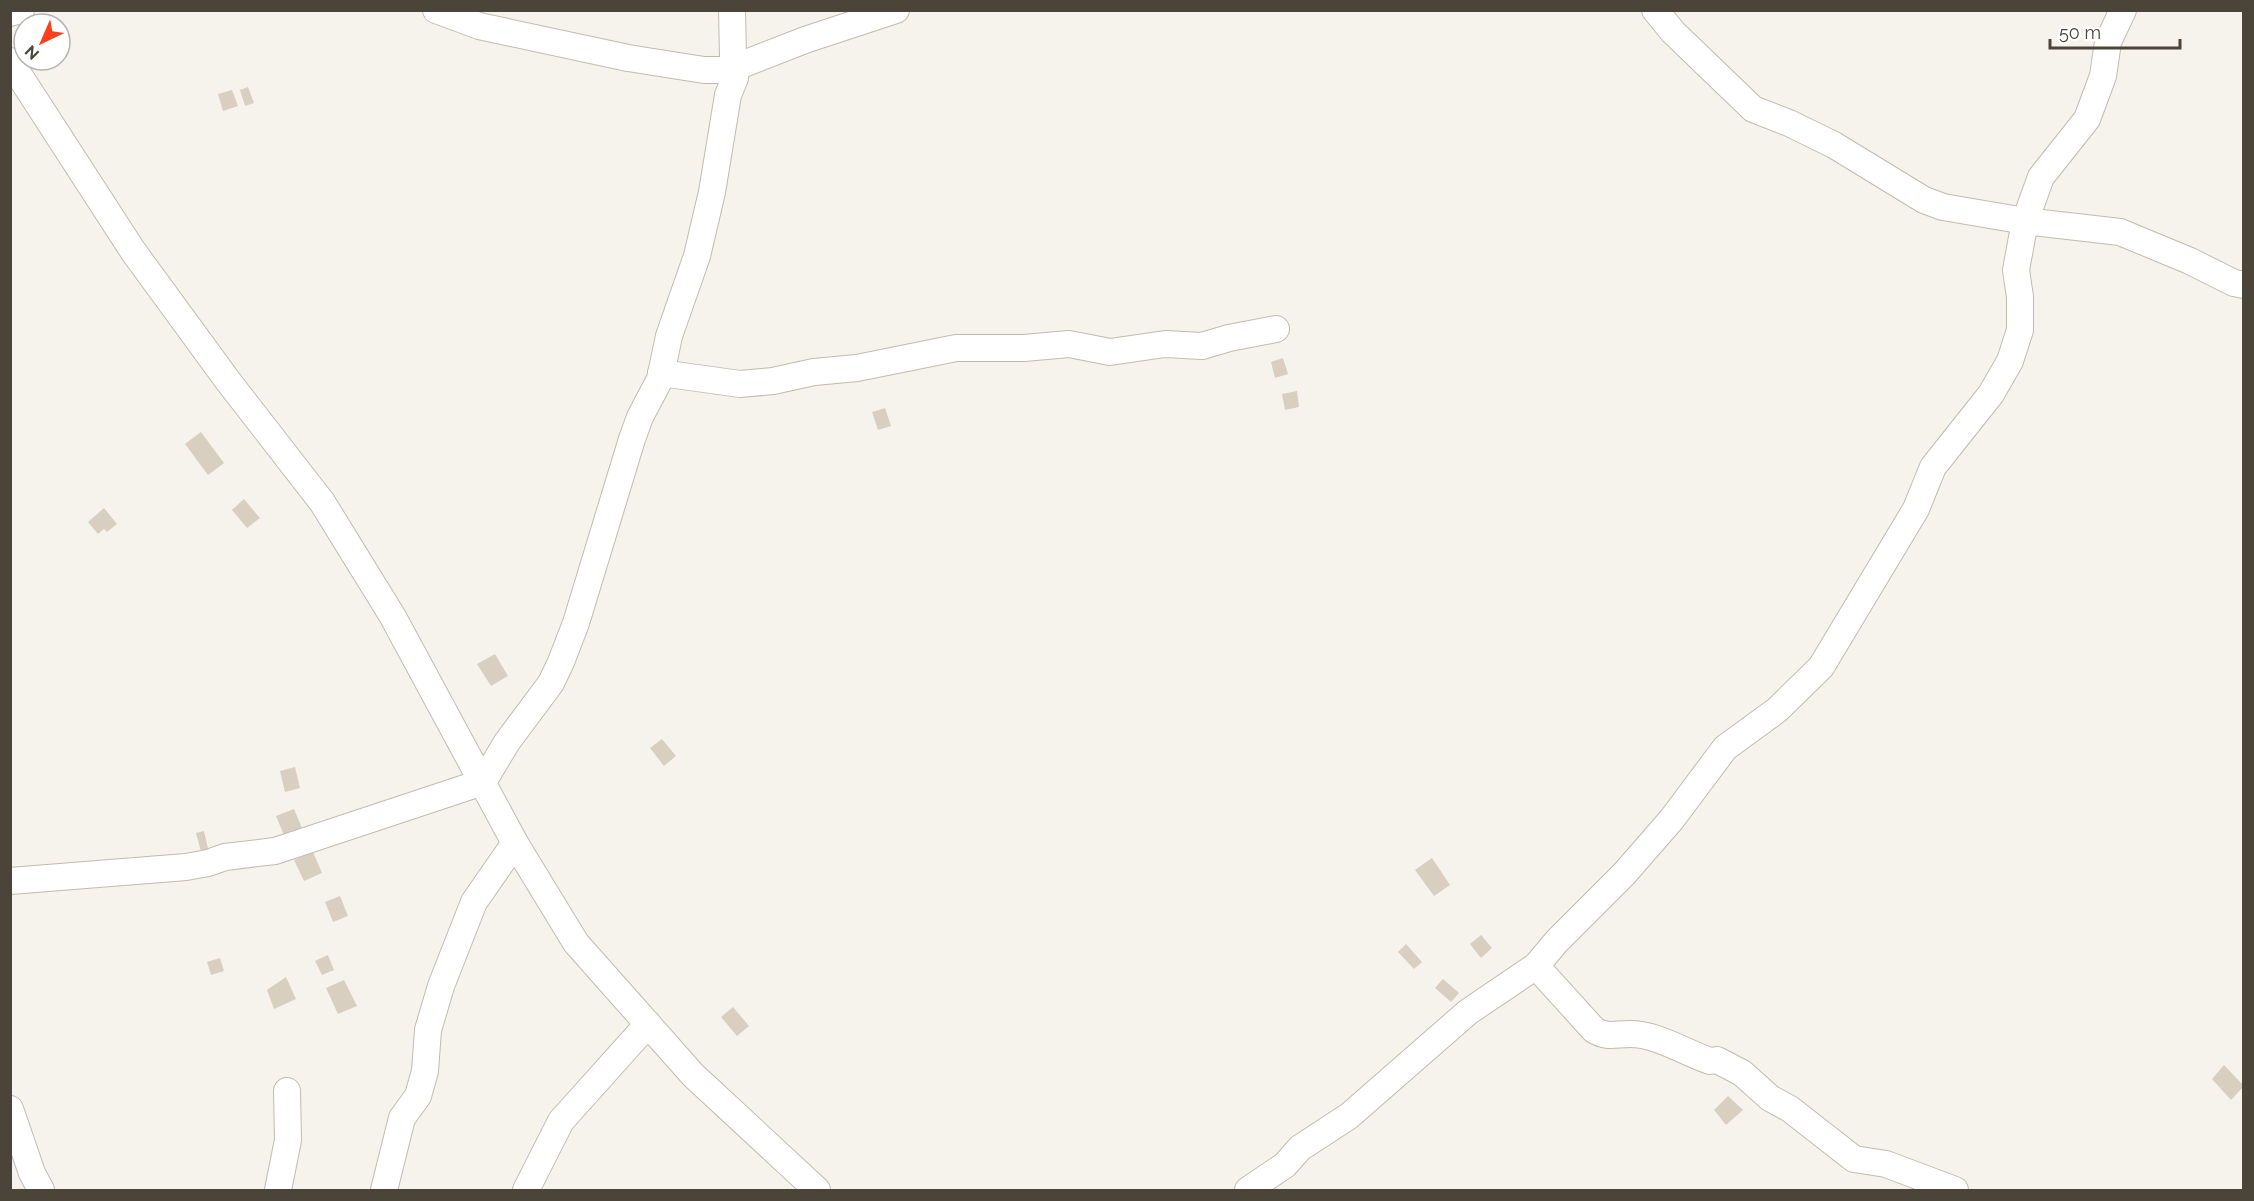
<svg xmlns="http://www.w3.org/2000/svg" width="2254" height="1201" viewBox="0 0 2254 1201" font-family="Raleway,sans-serif">
  <rect width="100%" height="100%" fill="#f6f3ec"/>
  <g fill="#d8cfc1">
    <polygon points="248,87 254,103 245,106 240,90"/>
    <polygon points="232,90 238,106 223,111 218,94"/>
    <polygon points="1283,358 1288,374 1275,378 1271,362"/>
    <polygon points="1297,391 1299,407 1285,410 1282,394"/>
    <polygon points="885,408 891,426 878,430 872,412"/>
    <polygon points="201,432 224,463 208,475 185,444"/>
    <polygon points="244,499 260,518 247,528 232,510"/>
    <polygon points="104,508 117,524 107,532 104,529 98,534 88,522"/>
    <polygon points="495,654 508,676 491,686 477,664"/>
    <polygon points="662,739 676,756 664,766 650,748"/>
    <polygon points="295,767 300,788 285,792 280,771"/>
    <polygon points="294,809 304,833 286,840 276,816"/>
    <polygon points="204,831 209,853 202,855 196,833"/>
    <polygon points="313,852 322,873 304,881 294,860"/>
    <polygon points="1432,858 1450,885 1434,896 1415,870"/>
    <polygon points="340,896 348,916 333,922 325,902"/>
    <polygon points="1481,935 1492,948 1481,958 1470,944"/>
    <polygon points="1406,944 1422,962 1414,969 1398,952"/>
    <polygon points="328,955 334,970 322,975 315,961"/>
    <polygon points="220,958 224,971 211,975 207,962"/>
    <polygon points="286,977 296,999 274,1009 267,990"/>
    <polygon points="1443,979 1459,993 1451,1002 1435,988"/>
    <polygon points="344,980 357,1006 338,1014 326,988"/>
    <polygon points="733,1007 749,1026 737,1036 721,1017"/>
    <polygon points="2224,1065 2244,1086 2231,1100 2212,1079"/>
    <polygon points="1728,1096 1743,1110 1726,1125 1714,1110"/>
  </g>
  <g fill="none" stroke-linecap="round" stroke-linejoin="round">
    <g stroke="#c2bbae" stroke-width="28">
      <g id="minor">
        <polyline points="436,10 479,26 628,58 704,70 728,70 805,40 896,10"/>
        <polyline points="1655,10 1673,32 1753,109 1789,123 1834,145 1924,200 1943,207 2025,221 2120,232 2190,261 2234,283 2244,285"/>
        <polyline points="10,13 21,10"/>
        <polyline points="10,61 133,251 228,381 322,502 393,617 515,843 576,943 693,1075 817,1190"/>
        <polyline points="661,373 740,384 773,381 814,372 857,368 956,348 1024,348 1069,344 1110,352 1165,344 1202,346 1229,338 1276,329"/>
        <polyline points="10,881 186,867 208,863 225,857 275,851 483,782 507,742 551,683 561,662 576,623 632,439 640,417 660,379 669,336 697,256 712,192 728,95 735,78 736,66 733,57 732,10"/>
        <path d="M1536,966L1594,1030C1607,1038 1615,1034 1630,1034C1657,1034 1684,1052 1710,1061L1717,1060L1742,1073L1770,1098L1790,1109L1854,1159L1886,1164L1955,1190"/>
        <polyline points="10,1109 32,1173 41,1190"/>
        <polyline points="278,1190 288,1140 287,1091"/>
        <polyline points="384,1190 402,1118 418,1096 425,1071 428,1030 441,986 474,902 515,843"/>
        <polyline points="526,1190 561,1121 648,1024"/>
        <polyline points="1248,1190 1285,1165 1300,1148 1349,1116 1468,1012 1536,966 1557,941 1624,874 1672,819 1725,748 1777,710 1821,667 1916,509 1933,467 1991,394 2010,361 2020,330 2020,297 2016,270 2025,221 2041,177 2087,119 2103,76 2108,42 2123,10"/>
      </g>
    </g>
    <use href="#minor" stroke="#fff" stroke-width="26"/>
  </g>
  <rect width="2254" height="1201" fill="none" stroke="#4b4439" stroke-width="24"/>
  <g transform="translate(42 42) rotate(224)"><circle r="28" fill="#ffffff" stroke="#b7b4b0" stroke-width="1.5"/>
  <path d="M0-4.5L10 22L0 15L-10 22Z" fill="#fc3f1d"/>
  <text y="-9" font-size="16" font-weight="bold" text-anchor="middle" fill="#4b4439">N</text>
  </g>
  <path d="M2050 39v9h130v-9" fill="none" stroke="#4b4439" stroke-width="3"/>
  <text x="2059" y="39" font-size="18" fill="#4b4439" stroke="#ffffff" stroke-width="4.5" paint-order="stroke">50 m</text>
</svg>
